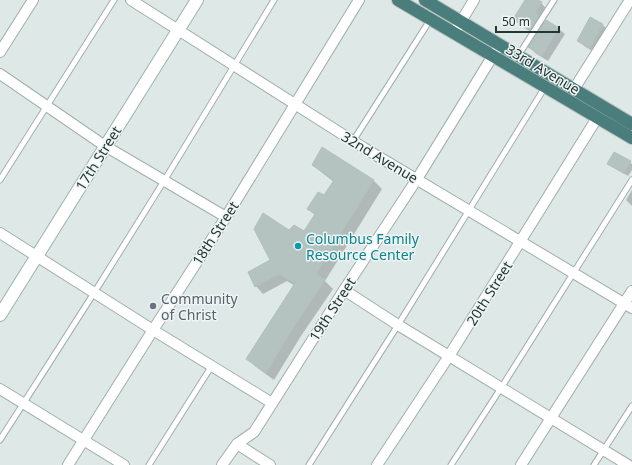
<svg xmlns="http://www.w3.org/2000/svg" width="632" height="465" viewBox="0 0 632 465" font-family="'Noto Sans',sans-serif">
  <rect width="100%" height="100%" fill="#dee8e6"/>
  <g fill="#0003">
    <polygon points="526,0 536,0 541,3 547,9 541,18 545,23 546,21 559,29 565,34 548,61 535,53 530,47 537,36 520,25 514,19"/>
    <polygon points="591,18 603,25 608,31 596,53 584,46 578,40"/>
    <polygon points="323,148 374,181 382,189 325,281 333,289 301,336 274,380 256,367 248,359 295,286 287,281 263,294 256,286 290,232 304,233 316,216 309,209 324,196 334,182 321,172 313,165"/>
    <polygon points="614,153 632,164 632,170 628,176 612,167 609,163"/>
    <polygon points="632,190 632,206 626,200"/>
  </g>
  <g fill="#b4c3bf" stroke="#b1c1be">
    <polygon points="525,0 538,0 542,2 535,13 539,15 530,30 513,19"/>
    <polygon points="590,17 603,24 590,48 577,41"/>
    <polygon points="546,20 559,28 542,56 528,47"/>
    <polygon points="322,147 374,180 316,274 325,280 293,328 266,373 246,359 295,283 279,274 255,287 248,272 270,260 254,229 263,213 289,230 294,225 304,231 315,214 307,209 318,192 324,195 334,180 312,165"/>
    <polygon points="614,152 631,161 624,173 607,164"/>
  </g>
  <g fill="none" stroke-linecap="round" stroke-linejoin="round">
    <g stroke="#a2afad" stroke-width="7">
      <g id="service">
        <polyline points="518,56 554,0"/>
        <polyline points="353,141 430,20"/>
        <polyline points="0,180 114,0"/>
        <polyline points="0,440 94,293 164,181 274,0"/>
        <polyline points="149,465 211,367"/>
        <polyline points="309,465 398,325 545,87"/>
        <polyline points="451,465 501,388 632,180"/>
        <polyline points="594,465 632,406"/>
      </g>
    </g>
    <g stroke="#a2afad" stroke-width="12">
      <g id="minor">
        <polyline points="131,0 364,148 632,308"/>
        <polyline points="454,33 474,0"/>
        <polyline points="0,52 33,0"/>
        <polyline points="0,74 105,146 226,217"/>
        <polyline points="574,89 630,0"/>
        <polyline points="0,233 153,330 272,403"/>
        <polyline points="344,290 398,325 628,465"/>
        <polyline points="0,389 124,465"/>
        <polyline points="237,444 270,465"/>
        <polyline points="68,465 153,330 226,217 359,0"/>
        <polyline points="222,465 237,444 254,432 344,290 417,179 497,49"/>
        <polyline points="377,465 449,356 597,118"/>
        <polyline points="521,465 632,291"/>
      </g>
    </g>
    <g stroke="#9eb3b0" stroke-width="14">
      <polyline id="secondary" points="0,315 197,0"/>
    </g>
    <g stroke="#bcc3c2" stroke-width="14">
      <g id="trunk">
        <polyline points="398,0 632,138"/>
        <polyline points="425,0 632,124"/>
      </g>
    </g>
    <use href="#service" stroke="#fff" stroke-width="5"/>
    <use href="#minor" stroke="#fff" stroke-width="10"/>
    <use href="#secondary" stroke="#fff" stroke-width="12"/>
    <use href="#trunk" stroke="#4a7e7c" stroke-width="12"/>
  </g>
  <circle fill="#0f9aa8" stroke="#eef5f3" stroke-width="1.5" cx="298" cy="246" r="4"/>
  <circle fill="#6b7280" stroke="#eef5f3" stroke-width="1.5" cx="153" cy="306" r="4"/>
  <g text-anchor="middle" dominant-baseline="central" stroke-width="3" stroke-linejoin="round" paint-order="stroke">
    <g font-size="14" fill="#213735" stroke="#eef5f3">
      <text transform="translate(543 69) rotate(31)">33rd Avenue</text>
      <text transform="translate(380 157) rotate(31)">32nd Avenue</text>
      <text transform="translate(98 158) rotate(-58)">17th Street</text>
      <text transform="translate(215 233) rotate(-57)">18th Street</text>
      <text transform="translate(489 293) rotate(-58)">20th Street</text>
      <text transform="translate(332 309) rotate(-57)">19th Street</text>
    </g>
    <g font-size="14" fill="#0d838f" stroke="#eef5f3" text-anchor="start">
      <text x="306" y="238">Columbus Family<tspan x="306" dy="16">Resource Center</tspan></text>
    </g>
    <g font-size="14" fill="#5b616d" stroke="#eef5f3" text-anchor="start">
      <text x="161" y="298">Community<tspan x="161" dy="16">of Christ</tspan></text>
    </g>
  </g>
  <path d="M496 26v6h63v-6" fill="none" stroke="#213735" stroke-width="2"/>
  <text x="502" y="26" font-size="12" fill="#213735" stroke="#eef5f3" stroke-width="3" paint-order="stroke">50 m</text>
</svg>
